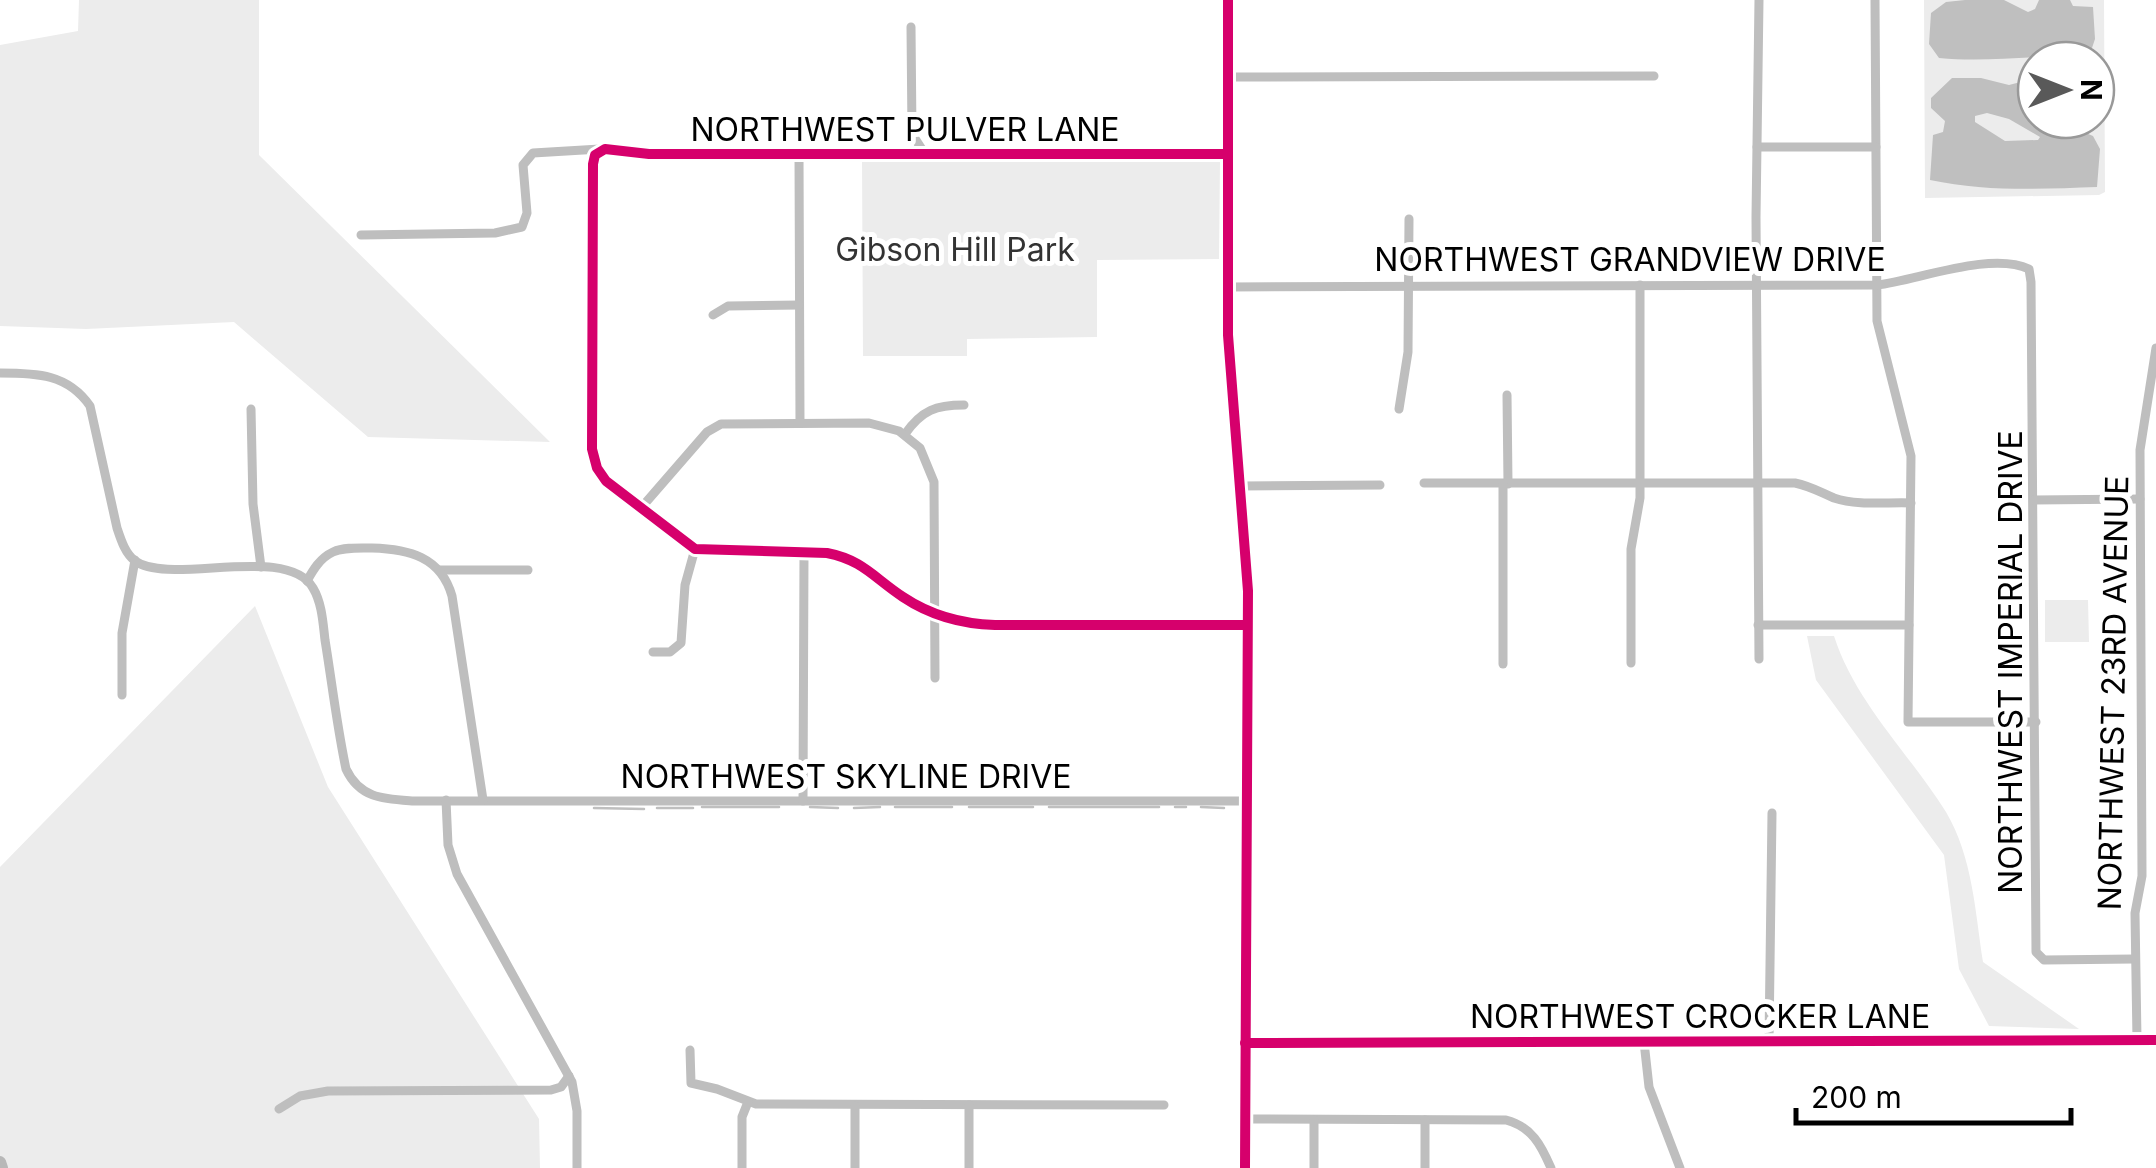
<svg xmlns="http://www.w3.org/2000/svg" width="2156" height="1168" viewBox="0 0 2156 1168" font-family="Inter,sans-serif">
  <rect width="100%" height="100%" fill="#fff"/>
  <g fill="#ececec" fill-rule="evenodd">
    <polygon points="79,0 259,0 259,155 550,442 368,437 234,322 86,329 0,326 0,45 78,31"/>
    <path d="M1924,0H2104L2105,192L2099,195L1925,198ZM2036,60H2096V120H2036Z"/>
    <polygon points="862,158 1220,160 1219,259 1097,260 1097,337 967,339 967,356 863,356"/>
    <polygon points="2045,600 2088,600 2089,642 2045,642"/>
    <polygon points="255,606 328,787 539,1119 540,1168 0,1168 0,867"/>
    <path d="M1807,636H1834C1855,702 1909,753 1946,812C1973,858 1975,911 1983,962L2079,1029L1989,1026L1959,969L1944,855L1816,680Z"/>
  </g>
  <g fill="#bfbfbf" fill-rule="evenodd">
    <path d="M1965,0H2004L2028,12L2035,9L2039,0H2070L2073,6L2093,7L2095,39L2089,57C2038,54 1990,63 1939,58L1929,44L1931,13L1946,2Z"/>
    <path d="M1952,78H1981L2009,85L2036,78V120H2086L2074,128L2093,136L2100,149L2097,187C2041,189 1986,192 1930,180L1933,135L1943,132L1945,121L1931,108V98ZM1987,113L2009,119L2040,137L2038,140L2005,141L1975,122V116Z"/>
  </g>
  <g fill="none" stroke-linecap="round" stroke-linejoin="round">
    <g stroke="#bfbfbf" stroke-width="2.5">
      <polyline points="702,807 779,807"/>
      <polyline points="810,807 838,808"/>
      <polyline points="895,807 952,807"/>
      <polyline points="969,807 1033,807"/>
      <polyline points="1049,807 1159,807"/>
      <polyline points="1175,807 1186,807"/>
      <polyline points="1201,807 1224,808"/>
      <polyline points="594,808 644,809"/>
      <polyline points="657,808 693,808"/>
      <polyline points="854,808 880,807"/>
    </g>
    <g stroke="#bebebe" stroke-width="9">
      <polyline points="1875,0 1877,321 1911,456 1908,722 2036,722"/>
      <polyline points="911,27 912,134 925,154"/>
      <polyline points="1228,77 1654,76"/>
      <polyline points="1757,147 1876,147"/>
      <path d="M1228,154H649L605,149L595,155L593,164L592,449L597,468L606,481L695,549L827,553C863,560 874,578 903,597C930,615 962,624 995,625H1247"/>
      <polyline points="799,155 800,423"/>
      <polyline points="361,235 495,233 522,227 527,213 523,165 533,153 600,149"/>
      <path d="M1228,287L1877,285C1918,280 1991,251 2029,269L2031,282L2036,952L2044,960L2134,959"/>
      <polyline points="713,315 728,306 799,305"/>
      <path d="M0,373C37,373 68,374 90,406L117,528C121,540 125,553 135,561C170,586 287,543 313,588C322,603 323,623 325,640C332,683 337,727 346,769C360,799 385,799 414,801H1247"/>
      <polyline points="1507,395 1508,484"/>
      <polyline points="251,409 253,504 261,567"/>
      <polyline points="1399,409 1408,352 1409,219"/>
      <path d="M905,434C922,410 936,405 964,405"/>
      <path d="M1424,483H1795C1810,486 1820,492 1834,498C1858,506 1887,502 1911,503"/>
      <polyline points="1241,486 1380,485"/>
      <polyline points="2034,500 2140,499"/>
      <polyline points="641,508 707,432 721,424 869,423 899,431 920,448 934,482 935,678"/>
      <polyline points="440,570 528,570"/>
      <path d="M307,581C313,570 320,558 333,552C344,547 359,548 372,548C409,549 441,557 452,596L483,800"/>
      <polyline points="1758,625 1909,625"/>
      <polyline points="653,652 670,652 681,643 685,585 695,549"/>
      <polyline points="1759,659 1756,217 1759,0"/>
      <polyline points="1631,663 1631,549 1640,498 1640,285"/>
      <polyline points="1503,664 1503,484"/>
      <polyline points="122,695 122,633 135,560"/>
      <polyline points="446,800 448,845 457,874 572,1082 577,1111 577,1168"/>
      <polyline points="803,801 804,553"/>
      <polyline points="2137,1040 2135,913 2142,876 2140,450 2156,348"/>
      <polyline points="1769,1041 1772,813"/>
      <polyline points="1644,1042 1649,1087 1680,1168"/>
      <polyline points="690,1050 691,1083 717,1089 756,1104 1164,1105"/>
      <polyline points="279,1109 300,1096 328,1091 551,1090 561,1087 569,1076"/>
      <path d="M1245,1119L1506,1120C1532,1127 1541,1145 1551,1168"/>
      <polyline points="1314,1120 1314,1168"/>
      <polyline points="1425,1120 1425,1168"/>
      <polyline points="742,1168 742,1117 748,1102"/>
      <polyline points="855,1168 855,1106"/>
      <polyline points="969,1168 969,1105"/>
    </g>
    <g stroke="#b8b8b8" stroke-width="12">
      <polyline points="1228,0 1228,335 1248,591 1245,1168"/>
      <polyline points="1245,1043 2156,1040"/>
      <polyline points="0,1162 2,1168"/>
    </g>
    <g stroke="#fff" stroke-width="16">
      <g id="cycleway">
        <polyline points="1228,0 1228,335 1248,591 1245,1168"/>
        <path d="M1228,154H649L605,149L595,155L593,164L592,449L597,468L606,481L695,549L827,553C863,560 874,578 903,597C930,615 962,624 995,625H1247"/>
        <polyline points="1245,1043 2156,1040"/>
      </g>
    </g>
    <use href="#cycleway" stroke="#d6006c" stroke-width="10"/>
  </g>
  <g text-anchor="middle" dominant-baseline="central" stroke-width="10" stroke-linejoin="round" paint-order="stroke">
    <g font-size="32" fill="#000" stroke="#fff">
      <text x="905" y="129">NORTHWEST PULVER LANE</text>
      <text x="1630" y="259">NORTHWEST GRANDVIEW DRIVE</text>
      <text transform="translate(2010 662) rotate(-90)">NORTHWEST IMPERIAL DRIVE</text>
      <text transform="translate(2113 693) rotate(-89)">NORTHWEST 23RD AVENUE</text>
      <text x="846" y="776">NORTHWEST SKYLINE DRIVE</text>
      <text x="1700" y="1016">NORTHWEST CROCKER LANE</text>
    </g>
    <g font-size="32" fill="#333" stroke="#fff">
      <text x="955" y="249">Gibson Hill Park</text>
    </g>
  </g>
  <g transform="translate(2066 90) rotate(90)"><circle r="48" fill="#ffffff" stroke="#999999" stroke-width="2.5"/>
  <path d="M0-8L18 38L0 25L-18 38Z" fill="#595959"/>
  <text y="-15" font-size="28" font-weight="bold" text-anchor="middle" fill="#000000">N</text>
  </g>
  <path d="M1796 1108v15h275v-15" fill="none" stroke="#000000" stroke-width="5"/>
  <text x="1811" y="1108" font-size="30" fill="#000000" stroke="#ffffff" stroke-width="8" paint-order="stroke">200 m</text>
</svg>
